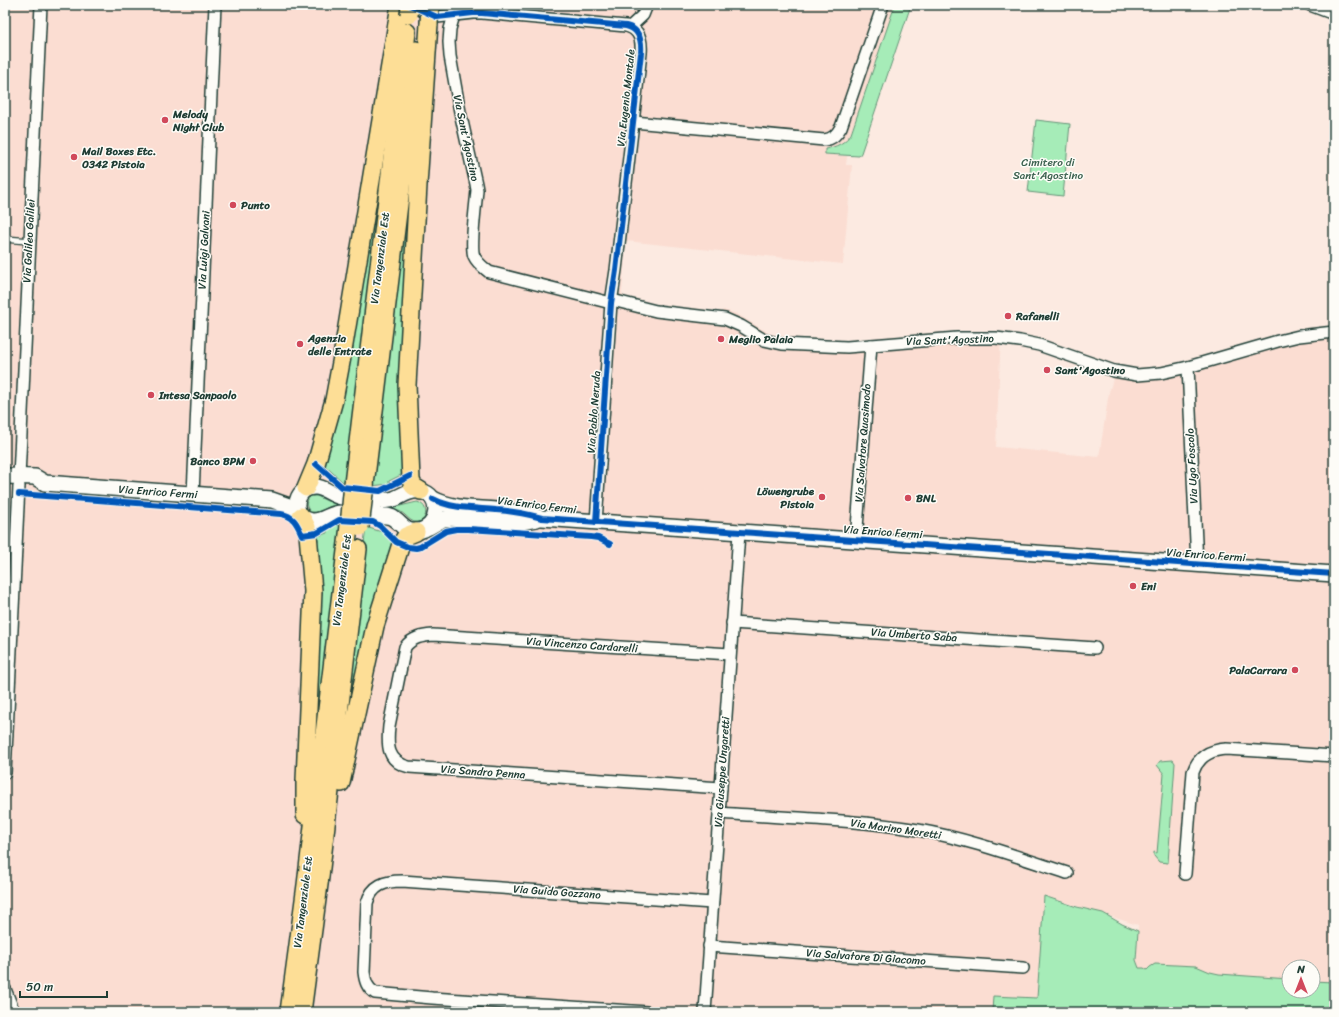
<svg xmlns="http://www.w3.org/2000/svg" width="1339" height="1017" viewBox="0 0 1339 1017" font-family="Sriracha,sans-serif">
  <rect width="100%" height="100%" fill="#fceae1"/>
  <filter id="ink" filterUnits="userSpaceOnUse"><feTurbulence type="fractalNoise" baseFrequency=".025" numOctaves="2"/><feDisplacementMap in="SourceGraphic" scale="8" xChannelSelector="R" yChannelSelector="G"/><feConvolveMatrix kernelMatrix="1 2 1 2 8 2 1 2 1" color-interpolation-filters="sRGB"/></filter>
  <g filter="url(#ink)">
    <polygon fill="#fbddd2" points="5,5 895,5 851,134 848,138 840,145 825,149 825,154 847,156 846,165 852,165 843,264 626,241 622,293 625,299 686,310 720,312 724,310 737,314 770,334 826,342 868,340 931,333 971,331 1001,334 996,447 1099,457 1109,392 1117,367 1145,369 1162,368 1334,327 1334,983 1313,982 1313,967 1289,967 1289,980 1136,970 1138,925 1044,896 1037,998 993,996 992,1012 5,1012"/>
    <g fill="#a6ecb8" stroke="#629476">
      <path d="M895,5H911L861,153L859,156L825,154V149C836,147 845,143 851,134Z"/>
      <polygon points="394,78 345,483 344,483 322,463"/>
      <polygon points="418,83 405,473 389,481 389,484 371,486"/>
      <polygon points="1036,120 1070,124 1063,196 1028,192"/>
      <path d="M311,496H317L327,501L346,505L331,506L318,512H311C305,507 305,501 311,496Z"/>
      <path d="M417,502C426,504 428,513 423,520C412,526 409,517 401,512C395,509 389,508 382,507L400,506Z"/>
      <polygon points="339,525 341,525 314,764 313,538 327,533 328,527"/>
      <polygon points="366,527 385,533 395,544 337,771"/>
      <polygon points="1173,760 1175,763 1168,863 1159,862 1154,856 1154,852 1157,853 1164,774 1157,765 1160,761"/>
      <polygon points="1044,896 1077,907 1103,913 1122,924 1138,931 1136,960 1139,968 1144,968 1147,970 1150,967 1155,964 1196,966 1210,972 1219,974 1289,979 1289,991 1313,991 1313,981 1333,982 1334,1012 992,1012 993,996 1037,998"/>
    </g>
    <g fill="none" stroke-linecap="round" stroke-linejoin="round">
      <g stroke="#1f3d34" stroke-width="8">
        <polyline id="lane" points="5,239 29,241"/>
      </g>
      <g stroke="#1f3d34" stroke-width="14">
        <g id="street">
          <path d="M410,5L437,17L473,13H482L626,26C640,29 642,41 641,53L616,270L611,303L596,522"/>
          <path d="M457,5L450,29L449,42L450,56L460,112L476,184L477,190C476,203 470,247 474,256C477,263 483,267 489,272L611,303"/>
          <polyline points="1310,5 1334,14"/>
          <polyline points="630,27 643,15 647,5"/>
          <path d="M634,122L824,140C833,139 837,134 841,127L883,5"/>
          <polyline points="612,300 656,311 725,319 741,326 764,340 782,344 847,347 957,338 996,338 1020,341 1039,345 1114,371 1137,375 1161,373 1188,367 1278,341 1299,336 1334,332"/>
          <polyline points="1188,367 1197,564"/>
          <polyline points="19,477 41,5"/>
          <polyline points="193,494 215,5"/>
          <polyline points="856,541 871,345"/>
          <polyline points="732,623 1095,648"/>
          <polyline points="5,773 19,486"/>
          <path d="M721,788L409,767C387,762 387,745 389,726L405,647C413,637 422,636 433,635L730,654"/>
          <path d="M719,813C784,818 854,819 918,830C969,839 1018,857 1067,873"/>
          <path d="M1185,874L1193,772C1198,757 1210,750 1226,749L1334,756"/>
          <polyline points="709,946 1023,968"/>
          <polyline points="5,989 14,1012"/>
          <path d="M647,1012L432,998L375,993C367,988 365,981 364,972L367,903C372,885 385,881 402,881L712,903"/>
          <polyline points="705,1012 739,533"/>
        </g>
      </g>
      <g stroke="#1f3d34" stroke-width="18">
        <g id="secondary">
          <polyline points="5,476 35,477 45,483 272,500 289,506 301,516"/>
          <path d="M341,497C331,495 325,487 315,487C293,487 290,519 312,521C323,522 330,513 341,513"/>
          <path d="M433,499C452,509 475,508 496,510C512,511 527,514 542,518L1334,574"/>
          <path d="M370,515C377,515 385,515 391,517C401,522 404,533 417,531C440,529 443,495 420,491C410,489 402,496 394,499C387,501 380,501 372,501"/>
          <polyline points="429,527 443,519 454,518 515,523 537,519"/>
        </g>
      </g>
      <g stroke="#1f3d34" stroke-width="20">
        <g id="primary">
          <polyline points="353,484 407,32"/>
          <polyline points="365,485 411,105 416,50"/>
          <polyline points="306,488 316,464 334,400 342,357 400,5"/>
          <polyline points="421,491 413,486 411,480 407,385 418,185 429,24"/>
          <polyline points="301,516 307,527 308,534 313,591 305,780 305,815"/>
          <polyline points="341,783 375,626 401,544 406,536 416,532"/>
          <polyline points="289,1012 306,885 349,526"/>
          <polyline points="302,1012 320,877 358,549"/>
        </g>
      </g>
      <use href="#lane" stroke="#fdfcf7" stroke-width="5.5"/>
      <use href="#street" stroke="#fdfcf7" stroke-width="11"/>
      <use href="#secondary" stroke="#fdfcf7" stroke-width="15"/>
      <use href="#primary" stroke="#fdde96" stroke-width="17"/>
      <g stroke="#1f3d34" stroke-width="20" stroke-linecap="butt">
        <g id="primary-bridge">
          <polyline points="409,15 410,5"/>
          <polyline points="429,24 430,5"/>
          <polyline points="349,526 353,484"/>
          <polyline points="360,527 365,485"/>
        </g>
      </g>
      <use href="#primary-bridge" stroke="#fdde96" stroke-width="17"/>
      <g stroke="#fdfcf7" stroke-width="8">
        <g id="cycleway">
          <path d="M410,5L437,17L473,13H482L626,26C640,29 642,41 641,53L616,270L611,303L596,522"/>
          <polyline points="316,464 342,487 380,491 410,476"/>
          <path d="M19,494L281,514C294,516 297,524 302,535L317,533L339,520L373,522L380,526L396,542L408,547L416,548L420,547L446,531L456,529H468L591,537L598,538L610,544"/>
          <path d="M433,499C452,509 475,508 496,510C512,511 527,514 542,518L1334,574"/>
        </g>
      </g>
      <use href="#cycleway" stroke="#0057b8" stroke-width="6"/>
    </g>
  </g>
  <g fill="#d1495b" stroke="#fdfcf7" stroke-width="1.5">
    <circle cx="165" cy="120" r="4"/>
    <circle cx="74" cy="157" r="4"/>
    <circle cx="233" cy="205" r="4"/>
    <circle cx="1008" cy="316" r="4"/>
    <circle cx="721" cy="339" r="4"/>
    <circle cx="300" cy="344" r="4"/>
    <circle cx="1047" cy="370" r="4"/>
    <circle cx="151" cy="395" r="4"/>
    <circle cx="253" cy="461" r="4"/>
    <circle cx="822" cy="497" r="4"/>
    <circle cx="908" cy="498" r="4"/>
    <circle cx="1133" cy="586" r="4"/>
    <circle cx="1295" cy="670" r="4"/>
  </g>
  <g text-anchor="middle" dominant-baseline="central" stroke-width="3" stroke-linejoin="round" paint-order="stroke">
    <g font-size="11" fill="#1f3d34" stroke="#fdfcf7">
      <text transform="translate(626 98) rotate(-84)">Via Eugenio Montale</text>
      <text transform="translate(466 138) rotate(78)">Via Sant'Agostino</text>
      <text transform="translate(29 241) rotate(-87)">Via Galileo Galilei</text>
      <text transform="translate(204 250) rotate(-87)">Via Luigi Galvani</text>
      <text transform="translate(380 258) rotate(-83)">Via Tangenziale Est</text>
      <text transform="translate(950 340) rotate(-2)">Via Sant'Agostino</text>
      <text transform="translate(594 412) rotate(-86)">Via Pablo Neruda</text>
      <text transform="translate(863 443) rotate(-86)">Via Salvatore Quasimodo</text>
      <text transform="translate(1192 466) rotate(-93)">Via Ugo Foscolo</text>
      <text transform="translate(158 492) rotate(4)">Via Enrico Fermi</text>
      <text transform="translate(537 505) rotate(7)">Via Enrico Fermi</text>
      <text transform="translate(883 532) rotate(4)">Via Enrico Fermi</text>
      <text transform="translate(1206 555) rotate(4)">Via Enrico Fermi</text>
      <text transform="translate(342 580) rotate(-83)">Via Tangenziale Est</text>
      <text transform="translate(914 635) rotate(4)">Via Umberto Saba</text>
      <text transform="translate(582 645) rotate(4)">Via Vincenzo Cardarelli</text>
      <text transform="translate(483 772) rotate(4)">Via Sandro Penna</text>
      <text transform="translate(722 772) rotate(-86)">Via Giuseppe Ungaretti</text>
      <text transform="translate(896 829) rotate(8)">Via Marino Moretti</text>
      <text transform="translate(557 892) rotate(4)">Via Guido Gozzano</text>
      <text transform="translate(303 902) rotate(-83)">Via Tangenziale Est</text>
      <text transform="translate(866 957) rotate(4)">Via Salvatore Di Giacomo</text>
    </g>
    <g font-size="11" font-weight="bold" fill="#1f3d34" stroke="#fdfcf7" text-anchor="start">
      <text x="173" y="114">Melody<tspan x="173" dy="13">Night Club</tspan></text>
      <text x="82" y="151">Mail Boxes Etc.<tspan x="82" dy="13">0342 Pistoia</tspan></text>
      <text x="241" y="205">Punto</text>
      <text x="1016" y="316">Rafanelli</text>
      <text x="308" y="338">Agenzia<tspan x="308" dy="13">delle Entrate</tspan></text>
      <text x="729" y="339">Meglio Palaia</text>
      <text x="1055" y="370">Sant'Agostino</text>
      <text x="159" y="395">Intesa Sanpaolo</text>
      <text x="245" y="461" text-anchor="end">Banco BPM</text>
      <text x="814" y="491" text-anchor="end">Löwengrube<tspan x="814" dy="13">Pistoia</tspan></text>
      <text x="916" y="498">BNL</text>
      <text x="1141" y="586">Eni</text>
      <text x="1287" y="670" text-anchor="end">PalaCarrara</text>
    </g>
    <g font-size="11" fill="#3a604e" stroke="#fdfcf7">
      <text x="1048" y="162">Cimitero di<tspan x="1048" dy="13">Sant'Agostino</tspan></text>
    </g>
  </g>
  <rect width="1339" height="1017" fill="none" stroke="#fdfcf7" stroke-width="20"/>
  <rect x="10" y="10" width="1319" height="997" fill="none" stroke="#1f3d34" stroke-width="1.5" filter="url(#ink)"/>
  <g transform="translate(1301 979)"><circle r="19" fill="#fdfcf7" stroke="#a4b0a9"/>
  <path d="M0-3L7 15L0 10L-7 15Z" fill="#d1495b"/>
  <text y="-6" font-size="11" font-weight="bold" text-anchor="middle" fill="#1f3d34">N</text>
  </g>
  <path d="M20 991v6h87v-6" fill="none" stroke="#1f3d34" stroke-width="2"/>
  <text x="26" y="991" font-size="12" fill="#1f3d34" stroke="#fdfcf7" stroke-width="3" paint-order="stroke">50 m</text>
</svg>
